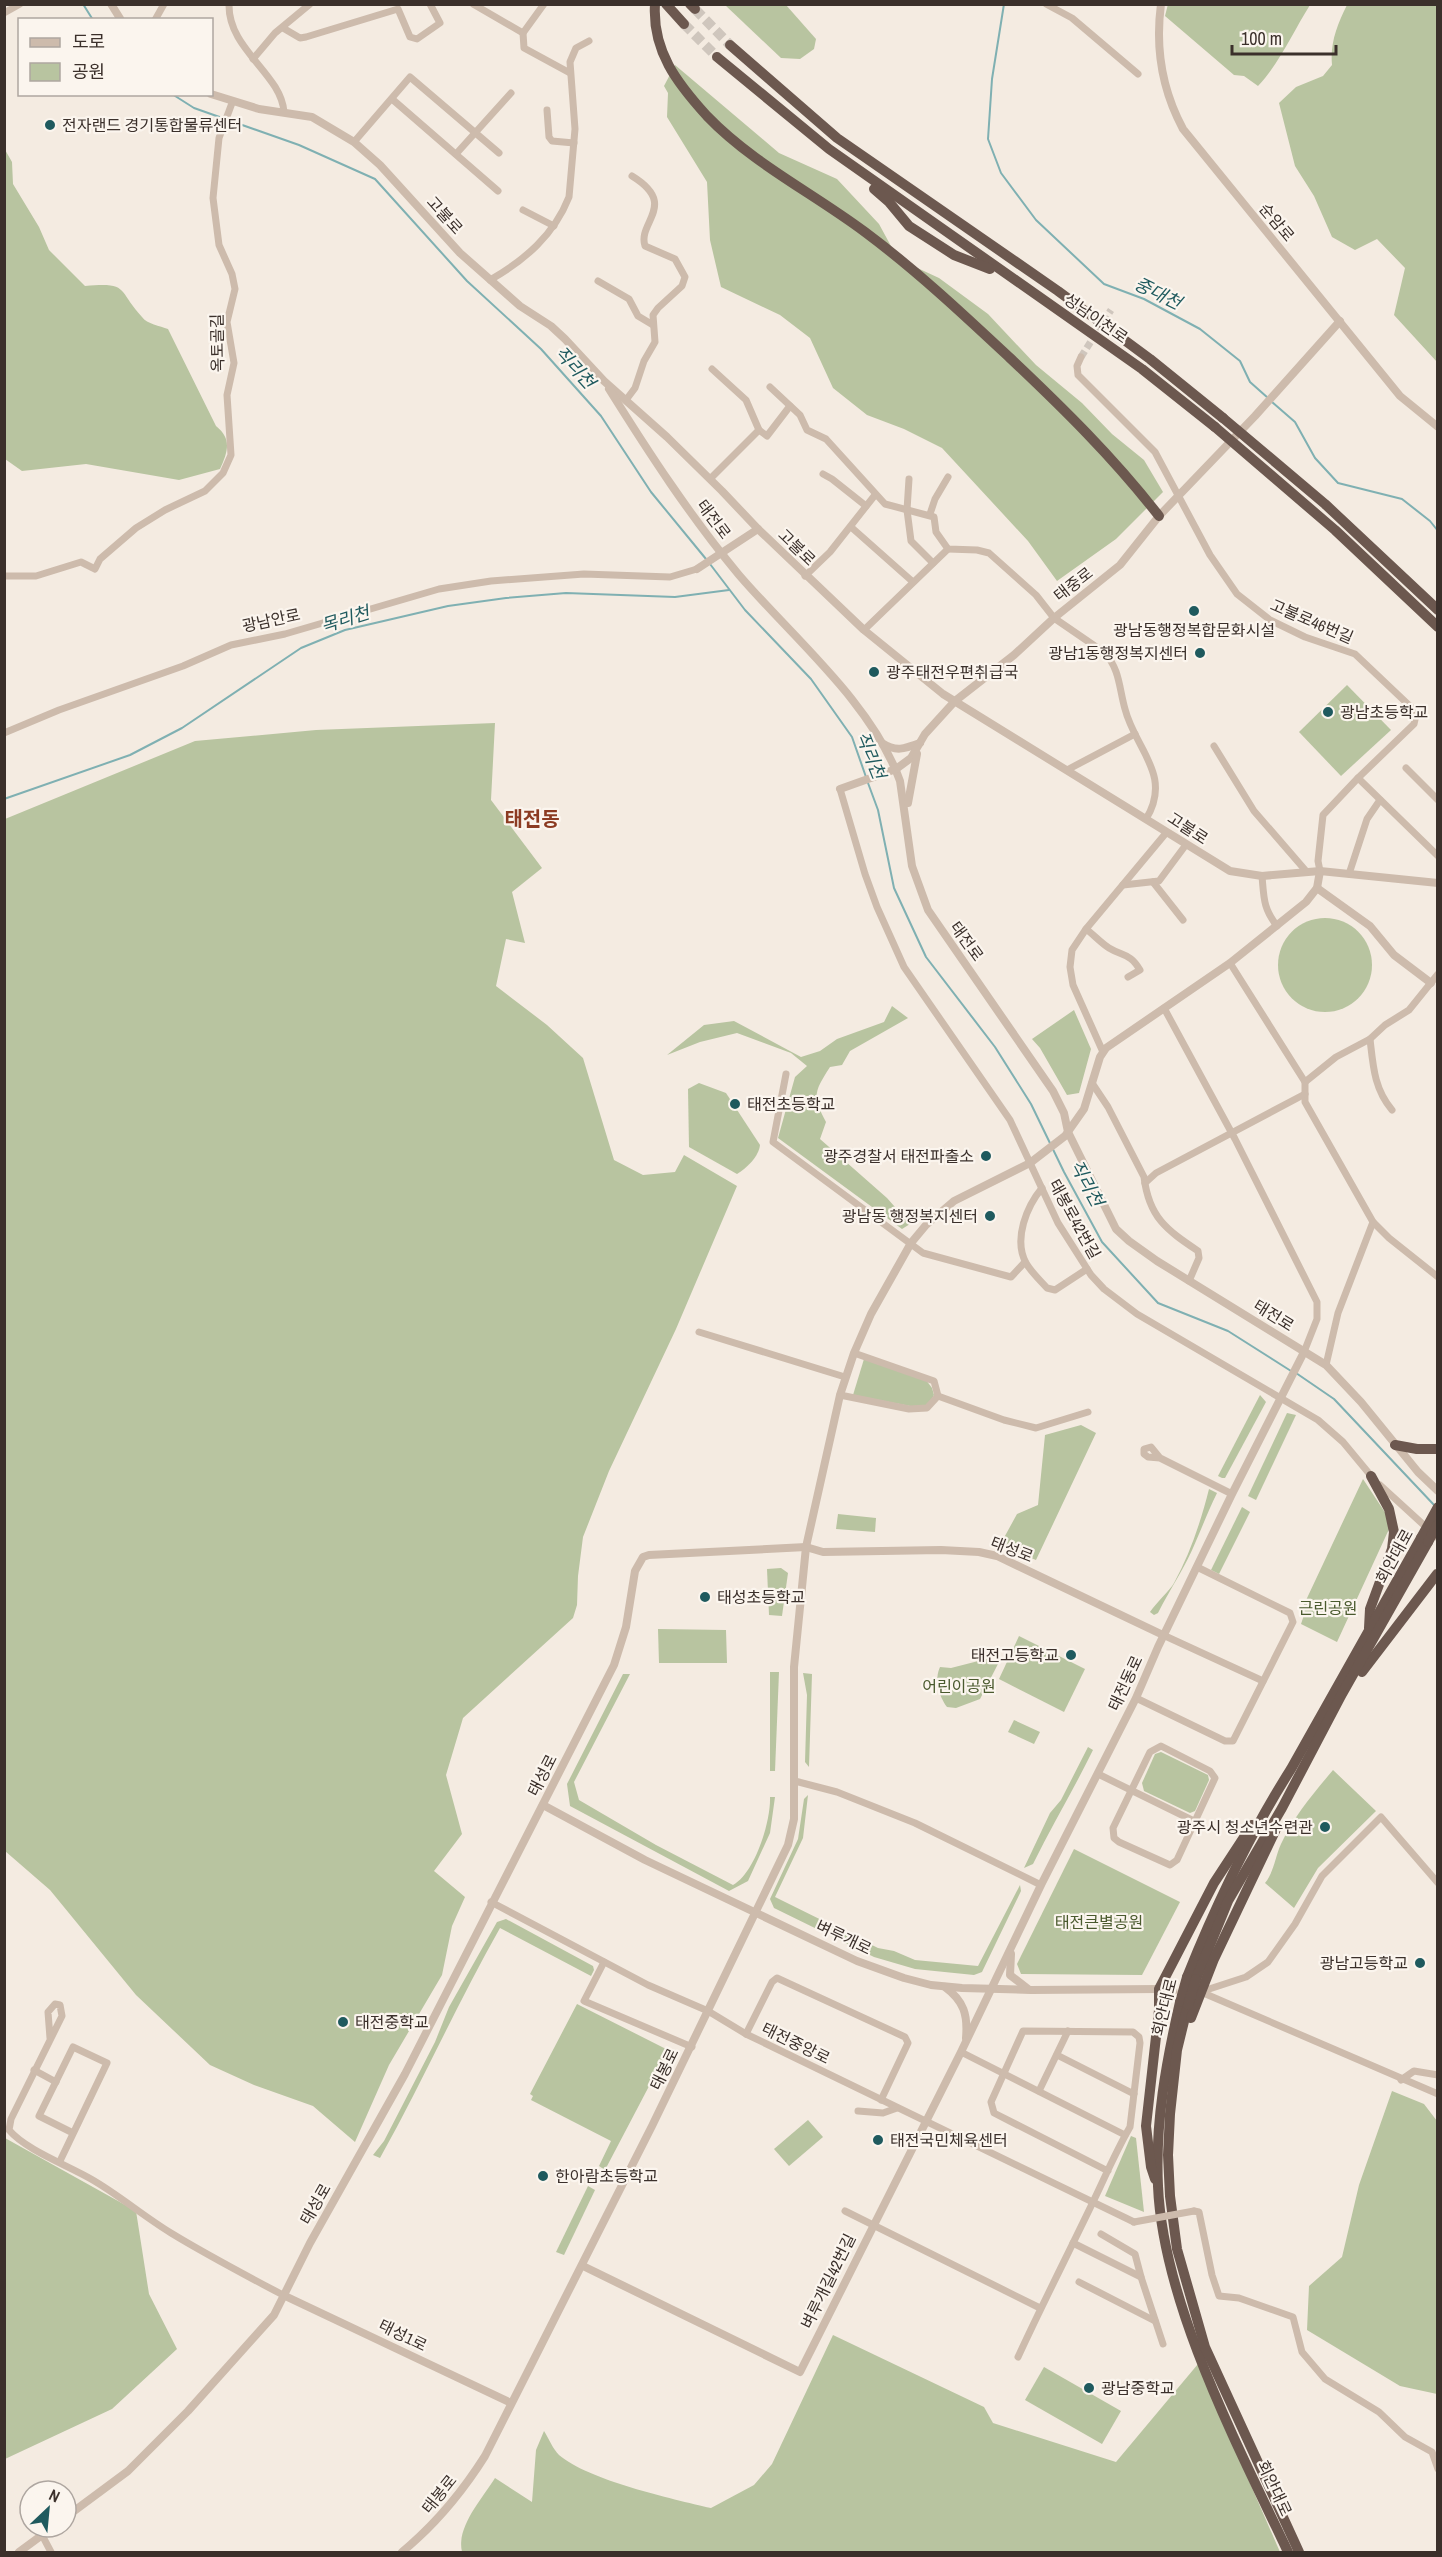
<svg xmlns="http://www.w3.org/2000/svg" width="1442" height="2557" viewBox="0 0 1442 2557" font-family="'Archivo Narrow','Noto Sans KR',sans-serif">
  <rect width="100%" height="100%" fill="#f4ebe1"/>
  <g fill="#b8c4a0">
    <path d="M1168,4H1310V5C1293,32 1279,64 1258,86L1244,76L1234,75L1165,16Z"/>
    <polygon points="725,5 786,5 816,39 814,49 800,59 781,58"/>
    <path d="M1347,5H1437V362L1394,315L1405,268L1377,239L1355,250L1332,237L1314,196L1295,166L1279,103L1296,87L1323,76L1332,65C1330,43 1337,25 1347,5Z"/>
    <polygon points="675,65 779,153 837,179 879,224 898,259 939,278 988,314 1036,365 1082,403 1112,434 1144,460 1163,492 1116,539 1057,581 1028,541 942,448 904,429 867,415 833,388 810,338 780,315 721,287 710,240 707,182 667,117 668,93 664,86"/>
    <path d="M4,148L12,162L13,184L39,227L49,250L85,286C130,282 117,290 142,317C147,324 160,326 168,329L216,426C232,439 228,451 220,469L179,480L86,464L22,471L5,459Z"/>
    <polygon points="1347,685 1391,730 1341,776 1299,732"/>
    <polygon points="495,723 491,800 542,868 512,892 525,943 506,939 496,986 547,1025 583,1058 614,1160 643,1175 675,1172 684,1155 737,1186 676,1329 609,1471 583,1537 578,1576 577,1605 573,1618 463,1718 446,1775 462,1834 434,1871 465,1897 452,1926 442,1975 389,2065 355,2142 313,2106 254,2085 210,2065 136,1995 50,1890 5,1851 5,819 195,741 316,730"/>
    <circle cx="1325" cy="965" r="47"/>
    <path d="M892,1006L908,1018L850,1051L842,1065L830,1067C814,1092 812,1096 826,1122L820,1139L887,1198L910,1224L902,1229L778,1138L795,1077L807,1066L791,1053L737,1033L700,1042L667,1055L704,1025L734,1021L801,1057L820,1051L837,1039L884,1022Z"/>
    <polygon points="1074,1010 1091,1049 1079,1093 1067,1095 1040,1048 1032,1039"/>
    <path d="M699,1083L726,1093L760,1145C759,1156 747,1168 737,1174L689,1147L688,1089Z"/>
    <polygon points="864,1359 926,1380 932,1388 934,1395 928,1407 910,1406 853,1395"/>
    <polygon points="1260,1395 1266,1402 1225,1478 1222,1478 1218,1476"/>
    <polygon points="1287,1413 1296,1415 1256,1500 1248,1496"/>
    <polygon points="1081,1425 1096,1433 1036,1560 1000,1545 1017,1514 1038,1505 1045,1435"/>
    <polygon points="1363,1479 1388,1517 1390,1527 1337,1642 1301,1624 1304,1615 1300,1613"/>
    <path d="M1209,1489L1217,1493C1209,1509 1203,1525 1196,1541C1186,1566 1170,1589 1158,1613L1154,1615L1150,1612C1156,1603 1170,1590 1174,1583C1190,1554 1201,1521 1209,1489Z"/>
    <polygon points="1242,1507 1250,1512 1219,1574 1211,1570"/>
    <polygon points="838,1514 876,1518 875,1532 836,1529"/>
    <polygon points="781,1568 788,1573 782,1616 769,1615 767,1569"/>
    <polygon points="658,1629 726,1630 727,1663 659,1663"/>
    <polygon points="1019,1636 1085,1669 1064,1712 999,1679"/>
    <path d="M990,1658L999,1662L980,1699L956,1708L947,1707C939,1696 934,1680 940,1667L951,1668Z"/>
    <polygon points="770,1672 779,1672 775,1771 770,1771"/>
    <polygon points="803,1673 812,1674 809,1767 805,1762 807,1695"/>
    <path d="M623,1674H630L574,1782L579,1800L656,1845L733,1885C755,1873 771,1821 770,1797H775L770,1833L748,1881L729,1891L570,1806L567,1784Z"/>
    <polygon points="1014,1720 1040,1732 1034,1744 1008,1732"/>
    <path d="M1088,1747L1093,1750C1074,1789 1052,1825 1033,1864L1024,1868L1050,1813L1061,1800Z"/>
    <polygon points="1161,1752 1208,1775 1209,1780 1195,1811 1190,1813 1144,1791 1142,1783 1155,1754"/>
    <path d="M1333,1770L1376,1811L1318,1868L1294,1908L1265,1883C1274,1872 1275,1857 1281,1844C1294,1816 1313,1794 1333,1770Z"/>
    <polygon points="808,1795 803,1838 775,1897 878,1948 894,1951 915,1960 978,1966 1020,1885 1021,1891 982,1972 974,1975 915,1969 874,1957 774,1908 770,1899 798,1839 804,1799"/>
    <polygon points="1074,1849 1180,1902 1142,1975 1021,1974 1017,1964"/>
    <path d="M506,1919L593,1966L594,1970L591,1976L500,1928C457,2004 422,2083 380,2158L373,2155L384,2141L435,2042L449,2007L497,1922Z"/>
    <polygon points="577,2004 668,2050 605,2170 599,2166 611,2141 531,2100 533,2096 530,2094"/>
    <polygon points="1392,2091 1424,2104 1437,2121 1437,2394 1400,2386 1307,2330 1309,2286 1342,2257 1359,2185"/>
    <polygon points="808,2120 823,2137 789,2166 774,2149"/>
    <polygon points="1131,2136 1136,2138 1144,2212 1105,2196"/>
    <polygon points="5,2138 136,2211 149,2294 177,2349 112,2409 5,2459"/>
    <polygon points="588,2186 595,2190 564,2255 556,2252"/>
    <path d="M833,2335L984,2407L993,2423L1116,2462L1198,2364L1280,2552H462C456,2527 482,2499 495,2478L532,2502L536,2450L544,2431C549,2439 553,2449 559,2455C588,2480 672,2499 711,2508L754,2485L772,2464Z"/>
    <polygon points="1044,2367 1121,2411 1102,2444 1025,2400"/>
  </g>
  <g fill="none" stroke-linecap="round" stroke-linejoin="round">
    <g stroke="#7fb0b2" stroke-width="2">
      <polyline points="83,4 93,20"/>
      <polyline points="1004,4 992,79 988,139 1001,173 1036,220 1104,284 1144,299 1200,329 1240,361 1250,382 1268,398"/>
      <polyline points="172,94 194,108 299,145 375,179 467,281 541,349 601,416 651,492 706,559"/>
      <polyline points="1272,402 1295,422 1315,458 1338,483 1402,499 1430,521 1438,531"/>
      <polyline points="710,564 745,610 811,679 852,737 866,777"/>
      <polyline points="868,783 878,810 894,888 926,957 995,1047 1031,1104 1064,1172 1102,1242 1158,1303 1228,1331 1291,1371"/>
      <polyline points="4,799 130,755 182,728 301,648 345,630 448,606 506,598 566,593 675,597 729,590"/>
      <polyline points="1296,1373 1334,1399 1435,1506"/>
    </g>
    <polyline stroke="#cfc6bd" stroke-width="7" stroke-dasharray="7 3.5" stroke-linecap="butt" points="1081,357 1111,310"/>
    <g stroke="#cfc6bd" stroke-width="10" stroke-dasharray="10 5" stroke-linecap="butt">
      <polyline points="695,9 730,45"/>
      <polyline points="684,24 717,57"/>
    </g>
    <g stroke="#cdbbac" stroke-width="7">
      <path d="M229,4C228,50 281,73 284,112"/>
      <polyline points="473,4 523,33"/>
      <polyline points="544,4 523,33 524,48 570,73"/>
      <polyline points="1046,4 1072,18 1138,74"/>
      <polyline points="4,13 20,4"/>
      <polyline points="155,20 164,4"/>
      <polyline points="283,28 300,38 306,37 398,9 410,37 417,39 440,23 430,4"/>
      <polyline points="253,59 275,33 310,4"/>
      <polyline points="392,99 498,191"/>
      <polyline points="547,110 549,137 552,141 574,143"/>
      <polyline points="354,142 410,77 499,153"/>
      <polyline points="456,154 511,93"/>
      <polyline points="523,210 554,226"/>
      <path d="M490,280C525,260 554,235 569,197L575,129L570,62L576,48L589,41"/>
      <polyline points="598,281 629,299 638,316 653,325"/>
      <polyline points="1081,357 1077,366 1078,375 1155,452 1210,555 1237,594 1270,620 1305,637 1355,654 1413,709 1416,715 1414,724 1358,778 1438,856"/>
      <polyline points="712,369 746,400 759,430 767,436 790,406"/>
      <path d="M770,387L800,415L807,430L826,439L885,504L934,517L936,532L948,549L977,550L989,553L1036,595L1054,618L1105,653C1120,670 1119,688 1125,709C1135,749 1173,775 1146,819"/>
      <path d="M626,400L635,388L644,361L655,342L653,315L658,308L682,286L685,277L675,259L645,246C637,222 679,205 632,176"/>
      <polyline points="823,474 832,479 866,506"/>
      <polyline points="710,479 759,430"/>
      <polyline points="909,479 907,510 911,541 933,563"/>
      <polyline points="930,514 935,499 948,477"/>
      <polyline points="851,527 913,582"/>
      <polyline points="4,576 36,576 81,562 95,569 100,559 136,528 165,510 205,491 223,473 231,455 227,395 234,363 227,322 235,289 232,274 219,245 213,198 219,138 232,103"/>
      <polyline points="805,576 830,552 875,495"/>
      <polyline points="864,630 948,549"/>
      <polyline points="4,733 59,710 183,666 231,645 285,634 439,589 491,581 584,574 670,577 697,569"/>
      <polyline points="1214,746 1254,811 1306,871"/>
      <polyline points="1406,768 1438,800"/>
      <polyline points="1067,770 1135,734"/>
      <polyline points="840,789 865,874 877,907 904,967 1010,1120 1058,1223 1091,1275 1104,1289 1137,1314 1318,1420 1343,1442 1372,1477"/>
      <polyline points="1320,871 1318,861 1323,815 1358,778"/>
      <polyline points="1349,874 1367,819 1380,800"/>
      <path d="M1262,876C1264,898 1263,908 1277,926"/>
      <polyline points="1153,882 1183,920"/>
      <polyline points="1123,885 1159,881 1185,846"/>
      <path d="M1086,929C1094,935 1101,943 1109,948C1124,957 1130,953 1140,970L1128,977"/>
      <polyline points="1230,963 1305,1082 1305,1102 1373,1222 1389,1238 1438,1277"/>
      <polyline points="1164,1008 1235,1139 1317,1302 1317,1319 1304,1352"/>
      <polyline points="1370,1039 1385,1025 1409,1010 1438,974"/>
      <polyline points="1103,1052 1073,985 1070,967 1072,950 1086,929 1166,833"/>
      <polyline points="786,1074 773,1142 923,1253 1011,1277 1025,1262"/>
      <path d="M1305,1082L1336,1057L1370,1039C1373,1065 1374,1089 1392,1110"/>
      <path d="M1092,1083L1108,1107L1144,1177C1149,1218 1167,1230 1198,1251L1199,1258L1189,1281"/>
      <polyline points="1145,1183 1156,1173 1305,1094"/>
      <path d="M1042,1188C1027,1206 1013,1239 1026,1263C1031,1272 1040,1280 1047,1288L1055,1290L1087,1269"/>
      <polyline points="699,1332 845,1377"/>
      <polyline points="854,1353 934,1381 938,1396"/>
      <polyline points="1326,1365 1338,1313 1373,1222"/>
      <polyline points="840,1395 909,1409 927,1408 938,1396"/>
      <polyline points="938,1396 1004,1420 1036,1428 1088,1412"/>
      <polyline points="1160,1458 1148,1457 1144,1454 1144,1449 1151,1447 1160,1458 1232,1494"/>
      <polyline points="1380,1485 1438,1538"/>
      <polyline points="1163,1635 1263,1681"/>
      <polyline points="1136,1698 1225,1741 1233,1741 1293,1622 1290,1613 1197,1567"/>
      <polygon points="1161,1746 1210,1771 1215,1778 1177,1860 1170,1865 1119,1842 1114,1838 1113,1828 1150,1752"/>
      <polyline points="1098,1774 1196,1822"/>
      <polyline points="795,1781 837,1792 915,1823 1041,1885"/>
      <polyline points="491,1902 648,1985 708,2011 746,2034 1134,2222"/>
      <polyline points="604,1962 584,2001 692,2047"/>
      <polyline points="1159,1989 1174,1991"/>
      <polyline points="1200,1992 1246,1977 1268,1962 1295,1924 1322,1876 1381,1817 1438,1883"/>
      <polyline points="1201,1992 1438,2094"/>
      <polyline points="746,2034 772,1982 777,1978 905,2037 908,2043 881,2100"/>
      <path d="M50,2038L48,2012L55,2004L60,2005L62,2016L11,2119L9,2130C26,2150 67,2165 91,2179C119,2195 143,2216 171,2233C207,2255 245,2275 283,2295"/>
      <polyline points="961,2052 1125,2135"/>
      <polyline points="1057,2055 1134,2094"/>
      <polyline points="34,2070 56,2082"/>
      <polyline points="1401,2080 1414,2071 1438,2075"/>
      <polyline points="1039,2091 1068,2031"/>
      <polyline points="858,2111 883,2113 897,2108"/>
      <polyline points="60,2161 107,2063 73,2047 39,2116 73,2133"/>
      <polyline points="845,2211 1040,2308"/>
      <polyline points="1194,2211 1199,2212 1212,2275 1219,2296 1239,2298 1293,2317 1302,2352 1325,2379 1379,2412 1405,2437 1432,2452 1438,2469"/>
      <polyline points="1101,2234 1135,2254 1141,2277"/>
      <polyline points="1073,2243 1141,2277 1163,2344"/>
      <polyline points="1079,2282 1155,2321"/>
      <path d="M1018,2357C1042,2305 1068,2254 1093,2202C1105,2177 1116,2151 1130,2127L1140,2043L1139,2037L1133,2032L1023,2031L991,2102L994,2113L1108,2171"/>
      <polyline points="42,2535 51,2552"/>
    </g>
    <g stroke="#cdbbac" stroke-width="8">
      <polyline points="111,4 121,20"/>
      <path d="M1161,4C1155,49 1162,90 1183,129L1400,396L1438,427"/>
      <polyline points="211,94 259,109 312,117 354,142 380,165 460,253 520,306 551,326 565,339 604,381 667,437 722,491 758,529 864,630 943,694 1230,871 1262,876 1320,871 1438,883"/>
      <path d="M609,389C649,453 690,516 739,575C793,638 872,703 900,781L912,866L928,910L1053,1091L1064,1113L1068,1132L1116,1229L1129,1241L1157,1261L1326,1365L1361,1402L1418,1472L1438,1491"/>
      <polyline points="697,569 758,529"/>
      <path d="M882,743C896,752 904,749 920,743"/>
      <polyline points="840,789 896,769 911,758 925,734 955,701 1014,655 1054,618 1120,565 1159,516 1255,416 1340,321"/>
      <polyline points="908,803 917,754"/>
      <polyline points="1317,888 1370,926 1394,955 1431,983"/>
      <polyline points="543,1805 645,1860 857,1961 904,1978 931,1985 962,1988 1031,1990 1159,1989"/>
      <polyline points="1011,1954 1010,1975 1028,1989"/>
      <path d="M945,1987C964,2001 968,2015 966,2038"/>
      <polyline points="583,2266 800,2372 961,2052 1041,1885 1136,1698 1158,1647 1232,1494 1304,1352"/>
      <polyline points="283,2295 511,2403"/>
      <polyline points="66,2517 128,2471 188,2411 274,2315 310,2243 405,2074 614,1665 626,1627 635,1571 643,1557 649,1555 806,1547 823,1552 941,1550 979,1552 997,1556 1163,1635"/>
      <polyline points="19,2552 53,2527"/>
      <path d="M402,2552C436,2524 461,2494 485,2456L652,2126L788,1845L794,1819V1667L806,1547L840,1395L854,1353L871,1314L911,1243L926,1225L954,1201L1030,1163L1065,1136L1084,1109L1100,1057L1106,1048L1230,963L1306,902L1317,888L1320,871"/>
    </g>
    <g stroke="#6c584f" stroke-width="10">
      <path d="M655,4C652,51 677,83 707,116C752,163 813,193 865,232C916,270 963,314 1009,357C1063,408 1113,457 1159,516"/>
      <polyline points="666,4 684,24"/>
      <polyline points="690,4 695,9"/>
      <polyline points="730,45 837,138 1058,291 1150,359 1223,418"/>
      <polyline points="717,57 829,149 1142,369 1215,427"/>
      <polyline points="874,189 889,202 909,226 954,255 990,269"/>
      <polyline points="1395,1445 1417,1449 1438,1449"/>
      <polyline points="1369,1628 1370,1609 1392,1549 1394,1532 1389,1509 1371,1476"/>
      <polyline points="1362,1672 1437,1574"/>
      <path d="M1187,1977C1216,1905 1249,1835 1291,1769L1421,1538"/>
      <polyline points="1196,1979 1228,1901 1282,1808 1342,1694 1428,1542"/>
      <path d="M1180,2002C1166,2063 1155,2123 1158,2186C1163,2304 1238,2446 1288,2552"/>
      <polyline points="1188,2005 1177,2050 1170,2114 1168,2155 1170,2196 1177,2249 1205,2347 1299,2552"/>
      <polyline points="1191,2018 1214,1959 1276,1829"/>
      <polyline points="1155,2179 1151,2167 1146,2126 1159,2010 1159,1989 1214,1883 1252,1825"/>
    </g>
    <polyline stroke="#cdbbac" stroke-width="7" points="1134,2222 1194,2211"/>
    <g stroke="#6c584f" stroke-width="10">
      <polyline points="1223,418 1325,504 1438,610"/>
      <polyline points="1215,427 1335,530 1438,627"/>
      <polyline points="1421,1538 1438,1507"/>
      <polyline points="1428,1542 1438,1524"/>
      <polyline points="1180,2002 1187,1977"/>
      <polyline points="1188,2005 1196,1979"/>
    </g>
  </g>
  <g fill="#1f5a5e" stroke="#fbf5ee" stroke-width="2">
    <circle cx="50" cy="125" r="6"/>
    <circle cx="1194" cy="611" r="6"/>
    <circle cx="1200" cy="653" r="6"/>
    <circle cx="874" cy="672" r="6"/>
    <circle cx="1328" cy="712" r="6"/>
    <circle cx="735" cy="1104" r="6"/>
    <circle cx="986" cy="1156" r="6"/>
    <circle cx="990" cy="1216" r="6"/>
    <circle cx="705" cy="1597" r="6"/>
    <circle cx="1071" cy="1655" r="6"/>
    <circle cx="1325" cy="1827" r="6"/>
    <circle cx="1420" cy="1963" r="6"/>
    <circle cx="343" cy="2022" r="6"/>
    <circle cx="878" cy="2140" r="6"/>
    <circle cx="543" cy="2176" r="6"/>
    <circle cx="1089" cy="2388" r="6"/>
  </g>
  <g text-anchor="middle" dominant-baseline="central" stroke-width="4.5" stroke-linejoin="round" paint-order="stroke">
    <g font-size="16" fill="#3b302b" stroke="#fbf5ee" text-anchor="start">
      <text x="62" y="125">전자랜드 경기통합물류센터</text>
      <text x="1194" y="630" text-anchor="middle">광남동행정복합문화시설</text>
      <text x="1188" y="653" text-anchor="end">광남1동행정복지센터</text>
      <text x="886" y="672">광주태전우편취급국</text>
      <text x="1340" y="712">광남초등학교</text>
      <text x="747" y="1104">태전초등학교</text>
      <text x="974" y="1156" text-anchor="end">광주경찰서 태전파출소</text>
      <text x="978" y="1216" text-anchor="end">광남동 행정복지센터</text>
      <text x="717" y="1597">태성초등학교</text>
      <text x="1059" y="1655" text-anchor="end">태전고등학교</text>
      <text x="1313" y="1827" text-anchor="end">광주시 청소년수련관</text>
      <text x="1408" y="1963" text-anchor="end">광남고등학교</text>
      <text x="355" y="2022">태전중학교</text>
      <text x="890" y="2140">태전국민체육센터</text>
      <text x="555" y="2176">한아람초등학교</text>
      <text x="1101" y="2388">광남중학교</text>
    </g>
    <g font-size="16" fill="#3b302b" stroke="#fbf5ee">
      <text transform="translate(445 215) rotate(48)">고불로</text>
      <text transform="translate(1277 222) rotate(50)">순암로</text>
      <text transform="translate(1096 318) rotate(35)">성남이천로</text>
      <text transform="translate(217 343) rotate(-91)">옥토골길</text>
      <text transform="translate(714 519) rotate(53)">태전로</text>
      <text transform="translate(797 547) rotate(44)">고불로</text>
      <text transform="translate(1073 584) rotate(-38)">태중로</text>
      <text transform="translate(271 620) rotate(-12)">광남안로</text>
      <text transform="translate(1312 621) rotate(23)">고불로46번길</text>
      <text transform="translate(1188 828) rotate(33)">고불로</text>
      <text transform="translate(967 941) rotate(54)">태전로</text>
      <text transform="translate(1075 1219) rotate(61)">태봉로42번길</text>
      <text transform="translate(1274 1315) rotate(32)">태전로</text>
      <text transform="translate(1012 1549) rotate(21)">태성로</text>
      <text transform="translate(1394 1556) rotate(-61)">회안대로</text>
      <text transform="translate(1125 1683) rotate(-65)">태전동로</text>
      <text transform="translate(542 1775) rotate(-63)">태성로</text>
      <text transform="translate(844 1937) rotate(25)">벼루개로</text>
      <text transform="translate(1164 2007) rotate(-76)">회안대로</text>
      <text transform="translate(796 2043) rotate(26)">태전중앙로</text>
      <text transform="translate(664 2069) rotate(-64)">태봉로</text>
      <text transform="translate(315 2204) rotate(-60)">태성로</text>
      <text transform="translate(828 2281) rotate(-64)">벼루개길42번길</text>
      <text transform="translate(403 2335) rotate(26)">태성1로</text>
      <text transform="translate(1275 2488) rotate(65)">회안대로</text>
      <text transform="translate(439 2494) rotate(-51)">태봉로</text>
    </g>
    <g font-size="16" fill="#4a5a2e" stroke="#fbf5ee">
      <text x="1328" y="1608">근린공원</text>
      <text x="959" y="1686">어린이공원</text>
      <text x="1099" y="1922">태전큰별공원</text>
    </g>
    <g font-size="18" font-style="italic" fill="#1f5a5e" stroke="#fbf5ee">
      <text transform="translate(1158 293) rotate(26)">중대천</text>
      <text transform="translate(575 367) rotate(48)">직리천</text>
      <text transform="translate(345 619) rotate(-17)">목리천</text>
      <text transform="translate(871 755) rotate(68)">직리천</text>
      <text transform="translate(1087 1183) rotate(62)">직리천</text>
    </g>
    <g font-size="20" font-weight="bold" fill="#8c3b22" stroke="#fbf5ee">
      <text x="532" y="818">태전동</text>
    </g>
  </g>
  <rect width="1442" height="2557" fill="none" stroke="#3b302b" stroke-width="12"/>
  <rect x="18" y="18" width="195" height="78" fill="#fbf5ee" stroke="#aea6a0" stroke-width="1.5"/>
  <rect x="30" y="38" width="30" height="9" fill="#cdbbac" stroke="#aea6a0" stroke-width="1.5"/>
  <text x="72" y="48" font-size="18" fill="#3b302b">도로</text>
  <rect x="30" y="63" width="30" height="18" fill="#b8c4a0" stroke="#aea6a0" stroke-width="1.5"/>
  <text x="72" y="78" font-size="18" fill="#3b302b">공원</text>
  <g transform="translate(48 2509) rotate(26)"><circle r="28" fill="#fbf5ee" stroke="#aea6a0" stroke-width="1.5"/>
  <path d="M0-4.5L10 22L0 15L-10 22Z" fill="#1f5a5e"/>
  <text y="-9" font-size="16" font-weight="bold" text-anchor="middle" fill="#3b302b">N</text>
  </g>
  <path d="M1232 45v9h104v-9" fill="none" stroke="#3b302b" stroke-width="3"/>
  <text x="1241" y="45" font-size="18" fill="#3b302b" stroke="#fbf5ee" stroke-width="4.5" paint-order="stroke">100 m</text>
</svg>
